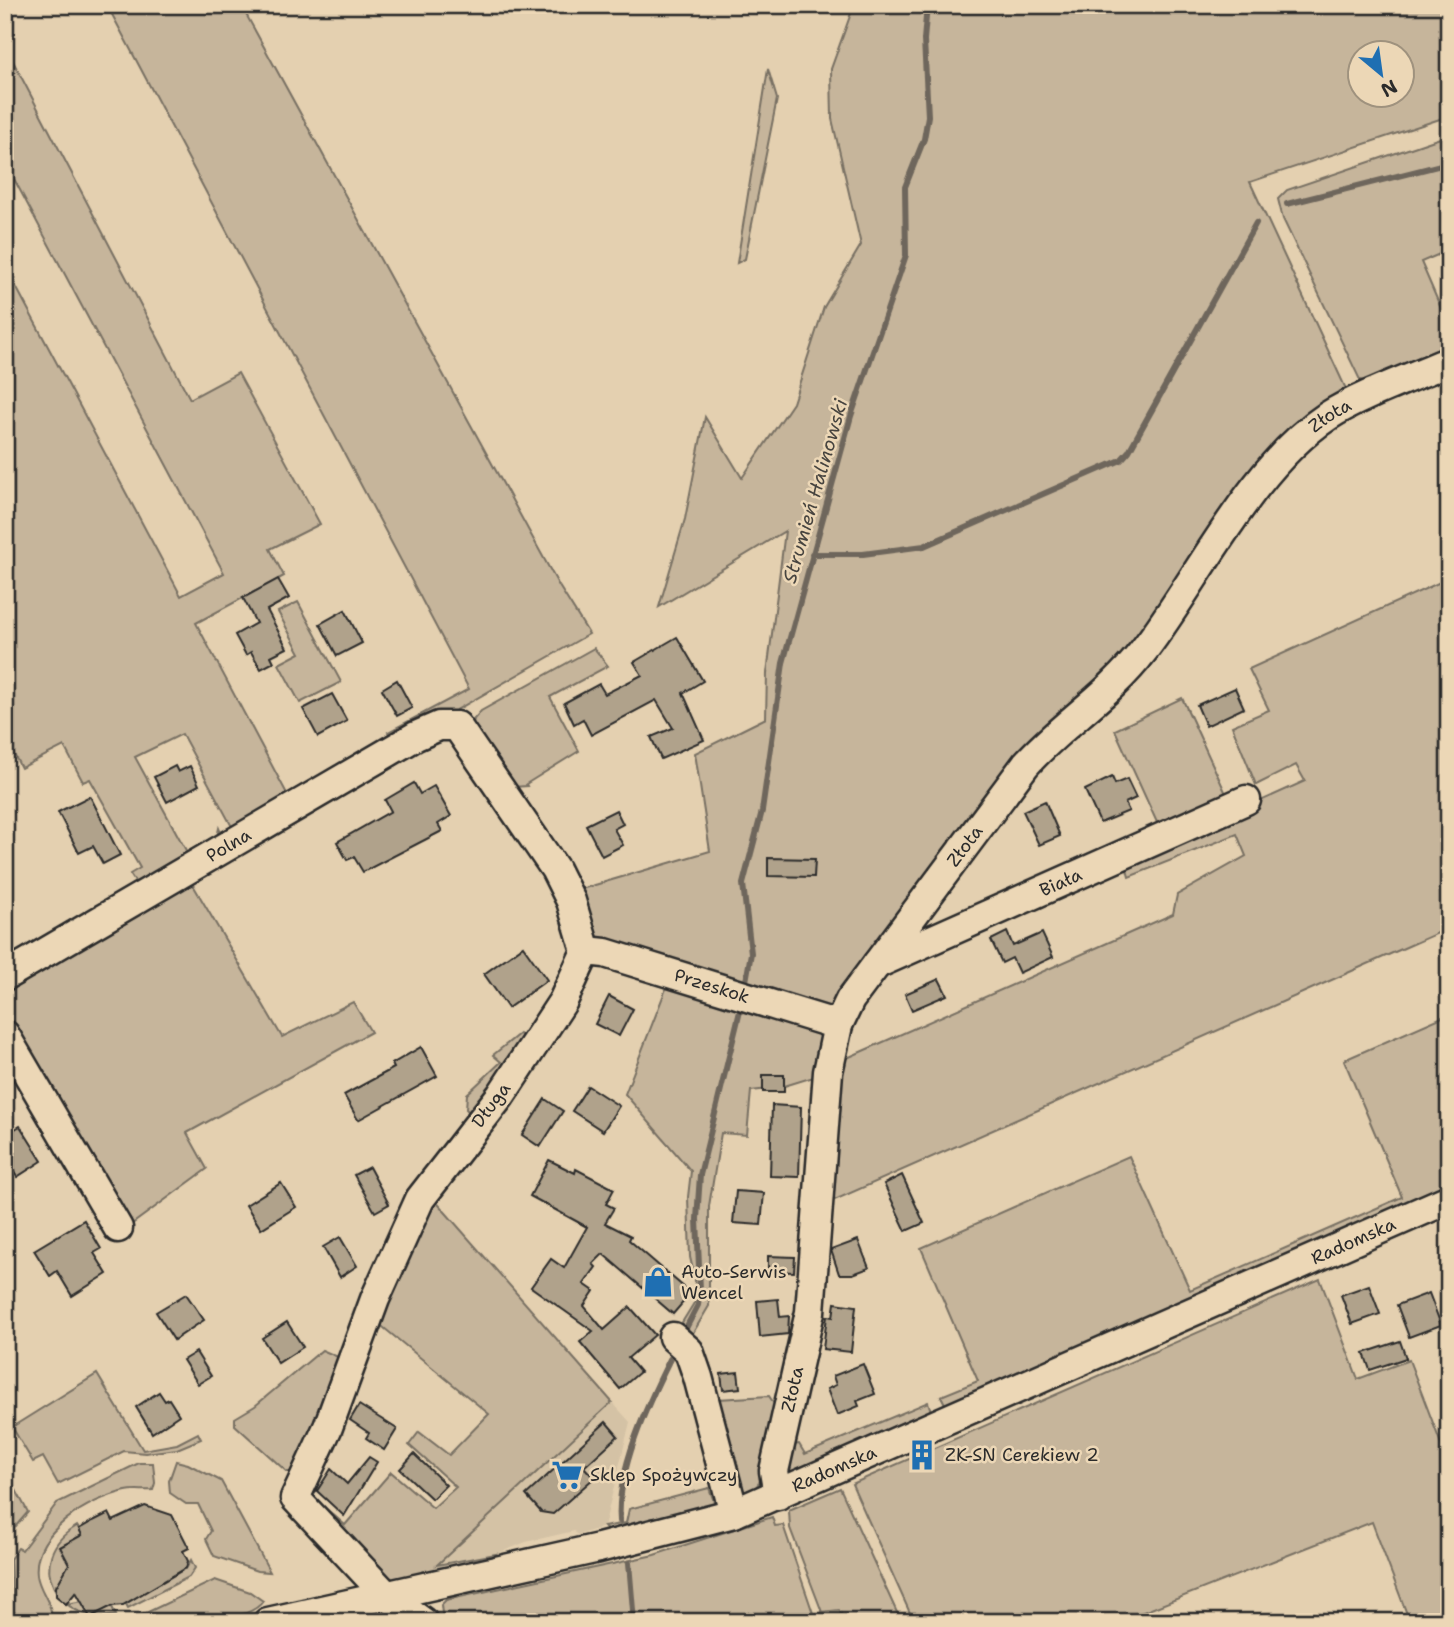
<svg xmlns="http://www.w3.org/2000/svg" width="1454" height="1627" viewBox="0 0 1454 1627" font-family="'Shantell Sans',sans-serif">
  <rect width="100%" height="100%" fill="#e4d0b0"/>
  <filter id="ink" filterUnits="userSpaceOnUse"><feTurbulence type="fractalNoise" baseFrequency=".0143" numOctaves="2"/><feDisplacementMap in="SourceGraphic" scale="14" xChannelSelector="R" yChannelSelector="G"/><feConvolveMatrix kernelMatrix="1 2 1 2 8 2 1 2 1" color-interpolation-filters="sRGB"/></filter>
  <g filter="url(#ink)">
    <polygon fill="#d4c2a5" points="612,1402 630,1422 604,1527 577,1535 574,1531 526,1542 496,1554 436,1566"/>
    <g fill="#c6b59b" stroke="#787063" stroke-width="2" fill-rule="evenodd">
      <polygon points="107,5 241,5 559,586 589,634 444,717 394,741 388,732 469,689"/>
      <path d="M854,5H1449V116L1250,182L1346,389L1342,398L1278,450L1153,611L1156,625L1015,762L817,1076L778,1088L751,1091L747,1135L721,1133L709,1206V1306L690,1338L678,1329L694,1303L695,1279L690,1257L688,1197L691,1171L625,1094L676,963L593,943L578,890L710,851L695,753L766,718L767,673L785,531L659,607L685,519L705,417L742,478L793,403L824,307L861,245L832,119L831,69ZM1360,52H1402V94H1360Z"/>
      <polygon points="5,46 190,399 238,373 320,524 270,549 284,576 196,623 293,805 237,836 182,734 135,757 188,854 217,837 219,828 222,835 139,888 130,874 140,868 90,779 83,782 64,746 21,768 5,737 5,266 181,596 224,573 5,162"/>
      <polygon points="768,69 777,99 745,259 737,263"/>
      <polygon points="1449,135 1449,250 1421,262 1449,327 1449,352 1376,384 1360,380 1283,219 1278,199 1287,190"/>
      <polygon points="1449,578 1449,928 828,1203 840,1052 847,1058 1173,914 1177,895 1246,856 1237,834 1129,877 1125,862 1305,781 1296,765 1256,785 1232,726 1269,710 1249,669"/>
      <polygon points="298,602 341,682 300,703 279,664 300,653 278,612"/>
      <polygon points="594,648 608,666 550,697 579,751 526,784 527,786 513,787 472,727 474,719 481,711"/>
      <polygon points="1182,698 1228,798 1159,827 1115,730"/>
      <polygon points="189,878 282,1037 353,1002 371,1032 187,1133 207,1169 128,1227 5,1020 5,982"/>
      <polygon points="1449,1014 1449,1187 946,1406 941,1396 978,1381 921,1248 1129,1156 1190,1290 1402,1197 1344,1060"/>
      <polygon points="519,1034 526,1038 472,1115 466,1109 467,1094 501,1062 493,1055"/>
      <path d="M432,1190L435,1191L432,1197L612,1402L437,1565L496,1554C485,1569 410,1579 390,1581L315,1506L307,1492L345,1525L391,1472L433,1508L456,1487L409,1445L419,1432L449,1455L489,1414L378,1323L352,1383L337,1435L334,1432L404,1244Z"/>
      <polygon points="1320,1279 1358,1379 1409,1360 1449,1465 1449,1622 1410,1622 1372,1522 1118,1622 914,1622 852,1484"/>
      <polygon points="322,1350 338,1357 339,1364 296,1472 287,1472 235,1425 235,1418 255,1406"/>
      <polygon points="97,1374 143,1450 177,1444 198,1433 201,1439 177,1449 145,1453 124,1451 58,1484 43,1457 33,1462 12,1427"/>
      <polygon points="769,1396 775,1405 765,1473 753,1492 741,1496 718,1399"/>
      <polygon points="928,1402 931,1411 928,1419 785,1476 785,1446 799,1444 805,1454"/>
      <polygon points="176,1461 188,1464 221,1481 270,1572 257,1571 214,1556 206,1539 211,1531 198,1504 186,1504 170,1493 169,1481"/>
      <path d="M139,1463H153L155,1483L153,1490C144,1491 135,1489 126,1491C89,1499 32,1532 37,1575C39,1592 55,1605 51,1622H29L28,1615L13,1622L10,1559L18,1548L22,1550L57,1503Z"/>
      <polygon points="10,1479 28,1512 9,1534 5,1528 5,1482"/>
      <polygon points="709,1488 716,1507 612,1536 604,1527 626,1523 629,1509"/>
      <polygon points="840,1488 841,1490 899,1617 886,1622 845,1622 839,1610 822,1612 790,1528 789,1510"/>
      <polygon points="772,1517 775,1526 783,1525 816,1622 443,1622 441,1605 446,1600 654,1555"/>
      <path d="M77,1526L86,1539L67,1559L74,1570L56,1585L66,1604L83,1601L97,1614L111,1605L116,1615C56,1627 22,1557 77,1526Z"/>
      <polygon points="191,1560 195,1568 189,1577 128,1608 126,1604 182,1567 186,1569"/>
      <path d="M215,1580L250,1592L263,1601C247,1627 158,1622 127,1622Z"/>
    </g>
    <g fill="none" stroke-linecap="round" stroke-linejoin="round">
      <g stroke="#6e665b" stroke-width="6">
        <polyline points="1287,204 1449,163"/>
        <polyline points="812,554 863,554 924,546 1121,460 1129,451 1256,223"/>
        <polyline points="745,987 751,953 743,884 762,811 783,663 851,416 906,255 905,187 924,139 928,116 924,40 927,5"/>
        <polyline points="685,1330 698,1305 700,1290 697,1219 700,1175 741,1007"/>
        <path d="M620,1521C616,1471 648,1403 670,1359"/>
        <polyline points="629,1563 634,1622"/>
      </g>
    </g>
    <g fill="#b0a28b" stroke="#2b2b2b" stroke-width="2">
      <polygon points="278,579 289,598 267,610 287,648 271,656 274,662 261,669 251,652 246,655 235,635 256,623 243,598"/>
      <polygon points="345,610 362,643 337,656 320,624"/>
      <polygon points="677,637 703,681 683,693 704,740 661,759 651,737 673,728 656,700 591,735 583,719 574,724 564,703 599,684 605,694 642,675 634,662"/>
      <polygon points="397,680 412,708 397,716 382,689"/>
      <polygon points="1235,688 1244,708 1206,726 1197,705"/>
      <polygon points="332,694 347,721 318,737 303,709"/>
      <polygon points="175,766 178,772 190,766 199,785 167,802 154,777"/>
      <polygon points="1112,777 1115,784 1127,779 1136,798 1125,803 1129,811 1100,823 1085,790"/>
      <polygon points="414,783 420,794 434,786 451,816 438,824 442,831 363,872 354,857 347,860 337,842 391,811 385,800"/>
      <polygon points="90,796 120,855 103,864 93,846 79,853 58,812"/>
      <polygon points="1045,801 1060,836 1039,845 1023,811"/>
      <polygon points="616,810 623,824 614,829 623,845 602,856 586,825"/>
      <polygon points="768,858 815,859 814,877 768,876"/>
      <polygon points="1007,932 1013,946 1042,933 1053,957 1019,973 1012,958 1002,963 991,940"/>
      <polygon points="523,946 547,980 508,1008 484,974"/>
      <polygon points="939,979 947,995 912,1010 905,994"/>
      <polygon points="609,996 633,1009 619,1036 595,1024"/>
      <polygon points="421,1047 437,1076 358,1120 344,1095 394,1068 392,1064"/>
      <rect x="763" y="1075" width="21" height="17"/>
      <polygon points="588,1086 619,1106 603,1131 572,1111"/>
      <polygon points="545,1099 563,1111 540,1147 522,1135"/>
      <polygon points="772,1105 801,1107 799,1177 770,1176"/>
      <polygon points="20,1126 42,1161 17,1177 5,1158 5,1135"/>
      <polygon points="549,1160 575,1173 576,1169 614,1189 606,1204 614,1208 605,1223 631,1236 629,1240 686,1289 686,1299 673,1314 603,1254 593,1264 596,1267 584,1284 594,1291 584,1306 604,1330 630,1307 655,1335 628,1358 640,1372 620,1389 580,1342 593,1331 531,1287 551,1259 564,1268 587,1227 530,1196"/>
      <polygon points="369,1167 389,1204 375,1212 354,1175"/>
      <polygon points="902,1175 924,1223 906,1231 884,1184"/>
      <polygon points="281,1183 296,1207 261,1229 246,1205"/>
      <polygon points="736,1191 764,1193 761,1225 733,1223"/>
      <polygon points="84,1220 101,1249 94,1253 107,1274 72,1296 57,1271 50,1276 34,1250"/>
      <polygon points="340,1237 357,1266 340,1277 323,1247"/>
      <polygon points="858,1240 869,1268 853,1274 839,1274 831,1250"/>
      <polygon points="768,1256 795,1257 794,1272 768,1271"/>
      <polygon points="1369,1285 1380,1314 1352,1324 1341,1295"/>
      <polygon points="1429,1293 1441,1325 1409,1337 1397,1305"/>
      <polygon points="186,1294 204,1320 174,1340 156,1312"/>
      <polygon points="778,1299 780,1317 789,1316 788,1334 760,1337 757,1301"/>
      <polygon points="835,1303 856,1306 851,1352 823,1349 827,1316 833,1317"/>
      <polygon points="287,1322 303,1347 278,1363 262,1338"/>
      <polygon points="1400,1341 1406,1358 1370,1370 1364,1353"/>
      <polygon points="196,1352 211,1376 198,1384 183,1360"/>
      <polygon points="863,1364 875,1394 857,1401 859,1406 837,1415 827,1389 836,1385 833,1376"/>
      <polygon points="738,1372 740,1388 723,1390 721,1374"/>
      <polygon points="159,1392 165,1401 169,1399 179,1415 152,1433 136,1407"/>
      <polygon points="359,1405 397,1429 384,1450 366,1438 369,1433 350,1420"/>
      <polygon points="606,1422 618,1436 584,1467 594,1478 553,1514 541,1512 526,1495"/>
      <polygon points="414,1454 446,1485 432,1499 400,1469"/>
      <polygon points="369,1457 377,1462 344,1516 317,1491 331,1469 347,1484"/>
      <polygon points="145,1506 172,1515 189,1548 183,1551 188,1561 186,1568 123,1605 112,1606 90,1617 76,1592 66,1604 56,1596 56,1587 69,1564 60,1547 82,1535 79,1529 93,1521 109,1513 113,1521"/>
    </g>
    <g fill="none" stroke-linecap="round" stroke-linejoin="round">
      <g stroke="#2b2b2b" stroke-width="33">
        <g id="minor">
          <path id="s1" d="M586,951L605,953L838,1025"/>
          <path id="s2" d="M877,964L1246,800"/>
          <path id="s3" d="M5,976L416,736L439,726H457L555,869L571,901L586,951L563,1001L501,1095L420,1199L375,1299L328,1427L295,1498L387,1596L423,1622"/>
          <polyline points="5,1035 118,1228"/>
          <polyline points="673,1337 689,1351 698,1377 734,1513"/>
          <path id="s4" d="M778,1495L774,1471L810,1312L828,1072L838,1025L850,1000L1026,764C1064,722 1109,696 1144,650C1200,577 1251,467 1328,416C1359,396 1413,377 1449,361"/>
          <path id="s5" d="M268,1622L599,1548L734,1513L1449,1199"/>
        </g>
      </g>
      <use href="#minor" stroke="#ecd7b6" stroke-width="28"/>
    </g>
  </g>
  <defs>
    <g id="shop-bare" transform="scale(2.415)"><path d="M-5-2.5h2.3a2.7 3.5 0 0 1 5.4 0H5L5.5 6h-11ZM-1.5-2.5h3a1.5 2.3 0 0 0-3 0Z" fill="#1f6fb2" stroke="#ecd7b6" stroke-width="2.5" paint-order="stroke"/></g>
    <g id="building-bare" transform="scale(2.415)"><path d="M-4-6H4V6H1V3H-1V6H-4ZM-2.5-4.3h1.7v1.8h-1.7ZM.8-4.3h1.7v1.8H.8ZM-2.5-1h1.7V.8h-1.7ZM.8-1h1.7V.8H.8Z" fill="#1f6fb2" stroke="#ecd7b6" stroke-width="2.5" paint-order="stroke"/></g>
    <g id="supermarket-bare" transform="scale(2.415)"><path d="M-6-5.5h2.5l.6 2H6L4.5 2H-2.5L-4.4-4H-6ZM-1.5 3.2a1.3 1.3 0 1 0 .1 0ZM3 3.2a1.3 1.3 0 1 0 .1 0Z" fill="#1f6fb2" stroke="#ecd7b6" stroke-width="2.5" paint-order="stroke"/></g>
  </defs>
  <g fill-rule="evenodd">
    <use href="#shop-bare" x="658" y="1282"/>
    <use href="#building-bare" x="922" y="1455"/>
    <use href="#supermarket-bare" x="567" y="1475"/>
  </g>
  <g text-anchor="middle" dominant-baseline="central" stroke-width="5" stroke-linejoin="round" paint-order="stroke">
    <g font-size="18" fill="#2b2b2b" stroke="#ecd7b6">
      <text stroke="none"><textPath href="#s4" startOffset="1264">Złota</textPath></text>
      <text stroke="none"><textPath href="#s4" startOffset="696">Złota</textPath></text>
      <text stroke="none"><textPath href="#s3" startOffset="259">Polna</textPath></text>
      <text stroke="none"><textPath href="#s2" startOffset="201">Biała</textPath></text>
      <text stroke="none"><textPath href="#s1" startOffset="131">Przeskok</textPath></text>
      <text transform="translate(491 1105) rotate(-53)">Długa</text>
      <text stroke="none"><textPath href="#s5" startOffset="1155">Radomska</textPath></text>
      <text stroke="none"><textPath href="#s4" startOffset="108">Złota</textPath></text>
      <text stroke="none"><textPath href="#s5" startOffset="588">Radomska</textPath></text>
    </g>
    <g font-size="18" fill="#2b2b2b" stroke="#ecd7b6" text-anchor="start">
      <text x="681" y="1272">Auto-Serwis<tspan x="681" dy="21">Wencel</tspan></text>
      <text x="945" y="1455">ZK-SN Cerekiew 2</text>
      <text x="590" y="1475">Sklep Spożywczy</text>
    </g>
    <g font-size="19" font-style="italic" fill="#47443f" stroke="#ecd7b6">
      <text transform="translate(815 491) rotate(-74)">Strumień Halinowski</text>
    </g>
  </g>
  <rect width="1454" height="1627" fill="none" stroke="#ecd7b6" stroke-width="28"/>
  <rect x="14" y="14" width="1426" height="1599" fill="none" stroke="#2b2b2b" stroke-width="2.5" filter="url(#ink)"/>
  <g transform="translate(1381 74) rotate(151)"><circle r="33" fill="#ecd7b6" stroke="#9f927e" stroke-width="2"/>
  <path d="M0-5L12 26L0 18L-12 26Z" fill="#1f6fb2"/>
  <text y="-10" font-size="19" font-weight="bold" text-anchor="middle" fill="#2b2b2b">N</text>
  </g>
</svg>
